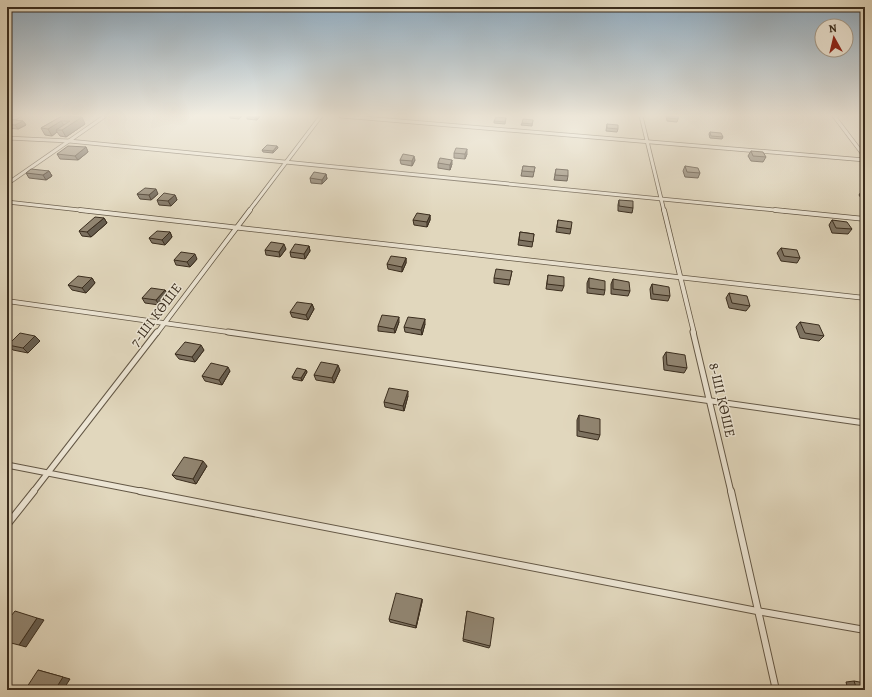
<svg xmlns="http://www.w3.org/2000/svg" width="872" height="697" viewBox="0 0 872 697" font-family="Alegreya,serif">
  <rect width="100%" height="100%" fill="#e1d7bd"/>
  <filter id="stains"><feTurbulence type="fractalNoise" baseFrequency=".005" numOctaves="4"/><feColorMatrix values="0 0 0 0 .2 0 0 0 0 .09 0 0 0 0 .02 0 0 0 .5 -.17"/></filter>
  <radialGradient id="worn" r=".72"><stop offset=".6" stop-color="#630" stop-opacity="0"/><stop offset="1" stop-color="#630" stop-opacity=".3"/></radialGradient>
  <g fill="none" stroke-linecap="round" stroke-linejoin="round">
    <g stroke="#645846" stroke-width="4.5">
      <g id="lane-far3">
        <polyline points="341,116 865,160"/>
        <polyline points="641,116 664,211"/>
        <polyline points="834,116 865,157"/>
        <polyline points="7,123 18,116"/>
        <polyline points="7,138 69,141 785,211"/>
        <polyline points="7,184 105,116"/>
        <polyline points="7,202 89,211"/>
        <polyline points="249,211 321,116"/>
      </g>
    </g>
    <g stroke="#645846" stroke-width="5.5">
      <g id="lane-far2">
        <polyline points="80,210 865,298"/>
        <polyline points="664,210 694,333"/>
        <polyline points="775,210 865,219"/>
        <polyline points="7,301 235,333"/>
        <polyline points="157,333 250,210"/>
      </g>
    </g>
    <g stroke="#645846" stroke-width="7">
      <g id="lane-far1">
        <polyline points="228,332 865,423"/>
        <polyline points="693,332 731,492"/>
        <polyline points="7,465 145,492"/>
        <polyline points="33,492 157,332"/>
      </g>
    </g>
    <g stroke="#645846" stroke-width="8">
      <g id="lane">
        <polyline points="140,491 757,611 865,630"/>
        <polyline points="731,491 776,690"/>
        <polyline points="7,525 34,491"/>
      </g>
    </g>
    <use href="#lane-far3" stroke="#ece5d4" stroke-width="3"/>
    <use href="#lane-far2" stroke="#ece5d4" stroke-width="4"/>
    <use href="#lane-far1" stroke="#ece5d4" stroke-width="5"/>
    <use href="#lane" stroke="#ece5d4" stroke-width="6"/>
  </g>
  <g fill="#7d7261" stroke="#3a2d1e">
    <polygon points="62,116 85,124 66,137 60,136 57,132 52,136 45,135 41,128"/>
    <polygon points="229,116 242,116 239,119 230,118"/>
    <polygon points="247,116 260,116 257,120 247,119"/>
    <polygon points="666,116 678,116 678,119 677,122 667,121"/>
    <polygon points="506,118 505,124 494,123 494,121"/>
    <polygon points="7,119 23,121 26,125 18,129 7,128"/>
    <polygon points="533,120 532,126 521,125 522,123"/>
    <polygon points="607,124 618,129 617,132 606,131"/>
    <polygon points="710,132 723,137 722,139 710,138 709,134"/>
    <polygon points="277,146 278,148 273,153 263,152 262,150"/>
    <polygon points="86,147 88,152 78,160 60,159 57,154"/>
    <polygon points="751,151 766,157 763,162 751,161 748,156"/>
    <polygon points="454,153 467,154 465,159 454,158"/>
    <polygon points="400,160 415,160 412,166 401,164"/>
    <polygon points="438,163 452,164 450,170 438,168"/>
    <polygon points="523,166 535,167 533,177 521,176"/>
    <polygon points="685,166 700,173 698,178 685,177 683,171"/>
    <polygon points="556,169 568,176 567,181 554,180"/>
    <polygon points="49,171 52,176 46,180 29,178 26,173"/>
    <polygon points="326,174 327,179 322,184 311,183 310,178"/>
    <polygon points="862,190 865,190 865,201 863,201 859,195"/>
    <polygon points="137,194 158,194 151,200 140,199"/>
    <polygon points="175,195 177,200 171,206 159,205 157,200"/>
    <polygon points="619,200 633,208 632,213 618,211 618,205"/>
    <polygon points="430,215 430,220 427,227 414,225 413,220"/>
    <polygon points="104,218 107,223 91,237 82,236 79,231"/>
    <polygon points="558,220 571,229 570,234 556,232"/>
    <polygon points="832,220 852,229 848,234 832,233 829,225"/>
    <polygon points="170,232 172,237 165,245 152,243 149,238"/>
    <polygon points="520,232 534,234 532,247 518,245"/>
    <polygon points="309,246 310,251 305,259 291,257 290,252"/>
    <polygon points="781,248 800,258 797,263 781,261 777,253"/>
    <polygon points="286,249 280,257 266,255 265,250"/>
    <polygon points="406,258 406,263 402,272 388,269 387,264"/>
    <polygon points="197,259 190,267 176,265 174,260"/>
    <polygon points="512,271 509,285 494,283 494,278"/>
    <polygon points="548,275 564,286 562,291 546,289"/>
    <polygon points="92,278 95,283 86,293 72,290 68,285"/>
    <polygon points="589,278 605,290 604,295 587,293 587,283"/>
    <polygon points="613,279 630,291 628,296 611,294 611,284"/>
    <polygon points="652,284 670,296 668,301 651,299 650,289"/>
    <polygon points="165,290 168,295 159,305 145,303 142,298"/>
    <polygon points="729,293 750,306 746,311 729,308 726,298"/>
    <polygon points="312,304 314,309 308,320 292,317 290,312"/>
    <polygon points="399,322 395,333 378,331 378,326"/>
    <polygon points="800,322 824,336 819,341 800,338 796,327"/>
    <polygon points="425,324 422,335 405,332 404,327"/>
    <polygon points="40,341 28,353 13,350 8,345"/>
    <polygon points="204,350 195,362 179,359 175,354"/>
    <polygon points="666,352 687,368 684,373 664,370 663,357"/>
    <polygon points="306,370 307,372 302,381 293,379 292,377"/>
    <polygon points="340,370 334,383 316,380 314,375"/>
    <polygon points="230,371 222,385 205,381 202,376"/>
    <polygon points="408,396 404,411 385,407 384,402"/>
    <polygon points="579,415 600,435 598,440 577,436 577,420"/>
    <polygon points="207,466 196,484 176,479 172,475"/>
    <polygon points="422,599 422,602 416,628 390,622 389,619"/>
    <polygon points="467,611 490,646 489,648 463,641"/>
    <polygon points="854,681 865,690 848,690 846,682"/>
  </g>
  <g fill="#665d4f" stroke="#3a2d1e">
    <polygon points="257,116 260,116 257,120 256,118"/>
    <polygon points="82,117 85,124 66,137 62,130"/>
    <polygon points="23,121 26,125 18,129 15,125"/>
    <polygon points="61,121 65,127 56,130 57,132 52,136 48,129"/>
    <polygon points="277,146 278,148 273,153 273,151"/>
    <polygon points="86,147 88,152 78,160 75,156"/>
    <polygon points="467,149 467,154 465,159 465,154"/>
    <polygon points="414,156 415,160 412,166 412,161"/>
    <polygon points="452,160 452,164 450,170 450,165"/>
    <polygon points="49,171 52,176 46,180 43,175"/>
    <polygon points="326,174 327,179 322,184 322,180"/>
    <polygon points="156,189 158,194 151,200 149,195"/>
    <polygon points="175,195 177,200 171,206 168,201"/>
    <polygon points="430,215 430,220 427,227 427,222"/>
    <polygon points="104,218 107,223 91,237 87,232"/>
    <polygon points="170,232 172,237 165,245 162,240"/>
    <polygon points="284,244 286,249 280,257 279,252"/>
    <polygon points="309,246 310,251 305,259 304,254"/>
    <polygon points="195,254 197,259 190,267 187,262"/>
    <polygon points="406,258 406,263 402,272 402,267"/>
    <polygon points="92,278 95,283 86,293 82,288"/>
    <polygon points="165,290 168,295 159,305 156,300"/>
    <polygon points="312,304 314,309 308,320 306,315"/>
    <polygon points="399,317 399,322 395,333 394,329"/>
    <polygon points="425,319 425,324 422,335 421,330"/>
    <polygon points="35,336 40,341 28,353 23,348"/>
    <polygon points="201,345 204,350 195,362 192,357"/>
    <polygon points="338,365 340,370 334,383 332,378"/>
    <polygon points="228,367 230,371 222,385 219,380"/>
    <polygon points="306,370 307,372 302,381 301,378"/>
    <polygon points="408,391 408,396 404,411 403,406"/>
    <polygon points="203,461 207,466 196,484 193,479"/>
    <polygon points="422,599 422,602 416,628 416,626"/>
    <polygon points="37,618 44,620 26,647 19,645"/>
    <polygon points="38,670 45,672 70,679 63,690 55,690"/>
  </g>
  <g fill="#918571" stroke="#3a2d1e">
    <polygon points="62,116 82,117 62,130 56,130 70,121 61,121 48,129 41,128"/>
    <polygon points="247,116 257,116 256,118"/>
    <polygon points="667,116 678,116 678,119 667,118"/>
    <polygon points="496,117 506,118 505,122 494,121"/>
    <polygon points="7,119 23,121 15,125 7,124"/>
    <polygon points="523,119 533,120 532,124 522,123"/>
    <polygon points="607,124 618,125 618,129 607,128"/>
    <polygon points="710,132 721,133 723,137 711,136"/>
    <polygon points="267,145 277,146 273,151 262,150"/>
    <polygon points="68,146 86,147 75,156 57,154"/>
    <polygon points="456,148 467,149 465,154 454,153"/>
    <polygon points="751,151 763,152 766,157 753,156"/>
    <polygon points="403,154 414,156 412,161 400,160"/>
    <polygon points="440,158 452,160 450,165 438,163"/>
    <polygon points="523,166 535,167 534,172 522,171"/>
    <polygon points="685,166 698,168 700,173 687,172"/>
    <polygon points="31,169 49,171 43,175 26,173"/>
    <polygon points="556,169 568,170 568,176 555,175"/>
    <polygon points="314,172 326,174 322,180 310,178"/>
    <polygon points="145,188 156,189 149,195 137,194"/>
    <polygon points="862,190 865,190 865,194"/>
    <polygon points="164,193 175,195 168,201 157,200"/>
    <polygon points="619,200 633,201 633,208 619,206"/>
    <polygon points="417,213 430,215 427,222 413,220"/>
    <polygon points="95,217 104,218 87,232 79,231"/>
    <polygon points="558,220 572,222 571,229 557,227"/>
    <polygon points="832,220 847,222 852,229 836,228"/>
    <polygon points="157,231 170,232 162,240 149,238"/>
    <polygon points="520,232 534,234 533,242 519,240"/>
    <polygon points="271,242 284,244 279,252 265,250"/>
    <polygon points="295,244 309,246 304,254 290,252"/>
    <polygon points="781,248 797,250 800,258 784,256"/>
    <polygon points="181,252 195,254 187,262 174,260"/>
    <polygon points="391,256 406,258 402,267 387,264"/>
    <polygon points="496,269 512,271 510,280 494,278"/>
    <polygon points="548,275 564,277 564,286 547,284"/>
    <polygon points="78,276 92,278 82,288 68,285"/>
    <polygon points="589,278 605,281 605,290 589,288"/>
    <polygon points="613,279 629,282 630,291 613,289"/>
    <polygon points="652,284 669,287 670,296 653,294"/>
    <polygon points="151,288 165,290 156,300 142,298"/>
    <polygon points="729,293 747,296 750,306 732,303"/>
    <polygon points="297,302 312,304 306,315 290,312"/>
    <polygon points="382,315 399,317 394,329 378,326"/>
    <polygon points="408,317 425,319 421,330 404,327"/>
    <polygon points="800,322 819,325 824,336 805,333"/>
    <polygon points="20,333 35,336 23,348 8,345"/>
    <polygon points="185,342 201,345 192,357 175,354"/>
    <polygon points="666,352 685,355 687,368 667,365"/>
    <polygon points="321,362 338,365 332,378 314,375"/>
    <polygon points="211,363 228,367 219,380 202,376"/>
    <polygon points="297,368 306,370 301,378 292,377"/>
    <polygon points="389,388 408,391 403,406 384,402"/>
    <polygon points="579,415 600,419 600,435 579,431"/>
    <polygon points="184,457 203,461 193,479 172,475"/>
    <polygon points="396,593 422,599 416,626 389,619"/>
    <polygon points="15,611 37,618 19,645 7,642 7,621"/>
    <polygon points="467,611 494,618 490,646 463,639"/>
    <polygon points="38,670 63,677 55,690 25,690"/>
    <polygon points="854,681 865,683 865,690 857,690"/>
  </g>
  <linearGradient id="sky" x2="0" y2="1"><stop stop-color="#8eabc1"/><stop offset="0.54" stop-color="#f2ede1"/><stop offset="1" stop-color="#f2ede1" stop-opacity="0"/></linearGradient>
  <rect width="872" height="214" fill="url(#sky)"/>
  <g text-anchor="middle" dominant-baseline="central" stroke-width="3" stroke-linejoin="round" paint-order="stroke">
    <g font-size="14" fill="#3a2d1e" stroke="#ece5d4">
      <text transform="translate(156 315) rotate(-53)">7-ШІ КӨШЕ</text>
      <text transform="translate(722 400) rotate(77)">8-ШІ КӨШЕ</text>
    </g>
  </g>
  <rect width="872" height="697" fill="none" stroke="#e1d7bd" stroke-width="24"/>
  <rect x="8" y="8" width="856" height="681" fill="none" stroke="#3a2d1e" stroke-width="2"/>
  <rect x="12" y="12" width="848" height="673" fill="none" stroke="#3a2d1e"/>
  <g transform="translate(834 38) rotate(352)"><circle r="19" fill="#ece5d4" stroke="#a59b8b"/>
  <path d="M0-3L7 15L0 10L-7 15Z" fill="#8f2418"/>
  <text y="-6" font-size="11" font-weight="bold" text-anchor="middle" fill="#3a2d1e">N</text>
  </g>
  <rect width="100%" height="100%" filter="url(#stains)"/>
  <rect width="100%" height="100%" fill="url(#worn)"/>
</svg>
